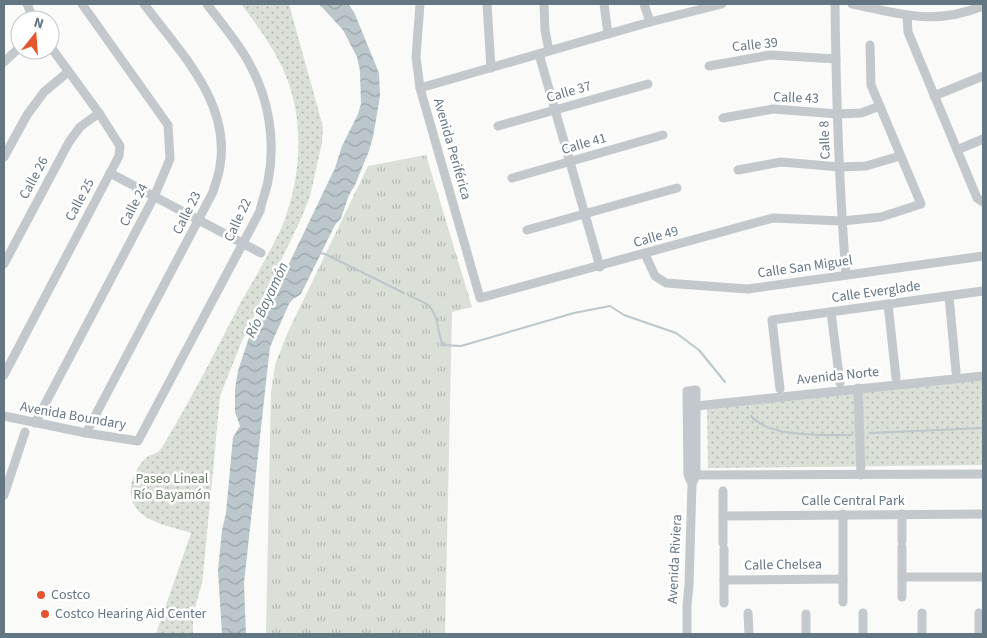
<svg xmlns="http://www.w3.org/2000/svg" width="987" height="638" viewBox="0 0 987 638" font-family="'Source Sans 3',sans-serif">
  <defs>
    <pattern id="grass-tufts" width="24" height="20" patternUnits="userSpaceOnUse" patternTransform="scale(1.25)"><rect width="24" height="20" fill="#dadfd7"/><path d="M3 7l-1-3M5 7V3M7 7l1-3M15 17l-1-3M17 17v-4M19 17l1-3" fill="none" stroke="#b4b9b4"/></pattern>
    <pattern id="park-dots" width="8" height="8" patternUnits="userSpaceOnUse" patternTransform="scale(1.25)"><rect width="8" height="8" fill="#dadfd7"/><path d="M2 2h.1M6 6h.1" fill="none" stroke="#b4b9b4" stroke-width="1.8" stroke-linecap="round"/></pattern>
    <pattern id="water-waves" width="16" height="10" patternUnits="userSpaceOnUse" patternTransform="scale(1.25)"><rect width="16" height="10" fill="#bbc7cb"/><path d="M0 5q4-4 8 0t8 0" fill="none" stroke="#9ca6aa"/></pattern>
  </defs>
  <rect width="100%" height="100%" fill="#fafaf8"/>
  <polygon fill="url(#grass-tufts)" points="426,155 472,307 452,312 445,634 266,634 271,392 275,365 287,334 368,166"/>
  <g fill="url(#park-dots)">
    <path d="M241,4H289L323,127L322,143L310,196L301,219L241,343L220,396L204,565L202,583L193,615V634H156L191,533C171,526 134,522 131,495C129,483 137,466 146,458C150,454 155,455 159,451C162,448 165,442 167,439C194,394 217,348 241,302C255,278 269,254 281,229C302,179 306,117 282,67C271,44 256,24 241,4Z"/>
    <polygon points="983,380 983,465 708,468 707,407"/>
  </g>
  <polygon fill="url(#water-waves)" points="319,4 348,4 354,12 379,73 380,96 373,137 369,151 355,185 349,195 341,218 335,225 301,294 292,300 289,304 270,347 268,364 244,583 246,634 222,634 218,571 222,530 226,513 233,437 240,426 235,412 235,389 238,371 252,328 260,317 285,272 335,168 342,146 358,114 361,104 360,71 357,57 343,30"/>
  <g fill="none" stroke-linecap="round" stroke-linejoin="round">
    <g stroke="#bbc7cb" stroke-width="2">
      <polyline points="320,253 325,254 404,293"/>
      <path d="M410,296C415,299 423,301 428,305C439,315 437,332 443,345L461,346L574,313L610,306L624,315L676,333L699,350L725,382"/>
      <path d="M751,416C769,438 826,435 852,435"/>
      <polyline points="870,433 983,428"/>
    </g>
    <g stroke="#c3c8cc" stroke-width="9">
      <polyline points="27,4 34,20"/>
      <polyline points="420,4 416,57 420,88 480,298 773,218 842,221 881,217 921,204 871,85 870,45"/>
      <polyline points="487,4 491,68"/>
      <polyline points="544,4 545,30 549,51"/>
      <polyline points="604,4 608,34"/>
      <polyline points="644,4 650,22"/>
      <path d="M835,4C836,94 839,185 846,275"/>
      <path d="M852,4C902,14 933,26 983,6"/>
      <polyline points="907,15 908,32 977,198 983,202"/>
      <polyline points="539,54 600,267"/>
      <polyline points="4,62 20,47"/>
      <polyline points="709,66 770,55 836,59"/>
      <polyline points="420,88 650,22 722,4"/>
      <polyline points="934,96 983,76"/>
      <polyline points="723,118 773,109 838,114 861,113 880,106"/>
      <polyline points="498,126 648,84"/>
      <polyline points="957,150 983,139"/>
      <polyline points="4,157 27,115 44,92 68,72"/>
      <polyline points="738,170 781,162 840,167 866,166 900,156"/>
      <polyline points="110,173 261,253"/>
      <polyline points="512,178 663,135"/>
      <polyline points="527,230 677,188"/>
      <polyline points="645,254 655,276 666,283 748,289 983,256"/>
      <polyline points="4,264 69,142 80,127 99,113"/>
      <polyline points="949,296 956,372"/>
      <polyline points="888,304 896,378"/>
      <polyline points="831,312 840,383"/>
      <polyline points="4,375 119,156 120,146 99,113 50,46"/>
      <polyline points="858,388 861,475"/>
      <polyline points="780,389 772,320 983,291"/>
      <polyline points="696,406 983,376"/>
      <path d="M4,416L86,433L138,441L260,211C262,201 266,191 268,181C276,142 269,98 249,63C238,42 221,23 207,4"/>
      <polyline points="35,423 154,197 170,159 168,125 82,4"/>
      <path d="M86,433L213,192C215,184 219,175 220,166C231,102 179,51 144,4"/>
      <polyline points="691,475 983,474"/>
      <polyline points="723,491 723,543"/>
      <polyline points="4,495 25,432"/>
      <polyline points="843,514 843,602"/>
      <polyline points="723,516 983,514"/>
      <polyline points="902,541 902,514"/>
      <polyline points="902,577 983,577"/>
      <polyline points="724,580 843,579"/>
      <polyline points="902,597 902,547"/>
      <polyline points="724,603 724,549"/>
      <polyline points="748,613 749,634"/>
      <polyline points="863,613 863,634"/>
      <polyline points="979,613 979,634"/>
      <polyline points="806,614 806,634"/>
      <polyline points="687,634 687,606 689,585 692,484 688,475 687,391 696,390 696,475 692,484"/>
      <polyline points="922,634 922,613"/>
    </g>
  </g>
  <g fill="#e4572e" stroke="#fff" stroke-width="2">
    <circle cx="41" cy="595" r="5"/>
    <circle cx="45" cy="614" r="5"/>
  </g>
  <g text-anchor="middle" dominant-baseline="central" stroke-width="5" stroke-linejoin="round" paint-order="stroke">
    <g font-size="14" fill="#657683" stroke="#fff">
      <text transform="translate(755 45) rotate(-6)">Calle 39</text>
      <text transform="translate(569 92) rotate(-16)">Calle 37</text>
      <text transform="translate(796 98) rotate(2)">Calle 43</text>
      <text transform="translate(825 140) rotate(-92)">Calle 8</text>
      <text transform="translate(584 144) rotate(-16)">Calle 41</text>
      <text transform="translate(452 149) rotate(74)">Avenida Periférica</text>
      <text transform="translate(34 178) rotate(-62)">Calle 26</text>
      <text transform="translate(80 200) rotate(-62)">Calle 25</text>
      <text transform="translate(134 205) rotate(-63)">Calle 24</text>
      <text transform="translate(187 213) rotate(-63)">Calle 23</text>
      <text transform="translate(238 220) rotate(-65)">Calle 22</text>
      <text transform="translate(656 237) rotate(-16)">Calle 49</text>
      <text transform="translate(805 267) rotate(-8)">Calle San Miguel</text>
      <text transform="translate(876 292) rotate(-8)">Calle Everglade</text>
      <text transform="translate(838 376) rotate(-6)">Avenida Norte</text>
      <text transform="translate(73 416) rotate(10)">Avenida Boundary</text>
      <text x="853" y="501">Calle Central Park</text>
      <text transform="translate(675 559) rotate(-87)">Avenida Riviera</text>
      <text transform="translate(783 565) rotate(-1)">Calle Chelsea</text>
    </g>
    <g font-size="14" fill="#687a64" stroke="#fff">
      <text x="172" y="479">Paseo Lineal<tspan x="172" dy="16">Río Bayamón</tspan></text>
    </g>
    <g font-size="14" fill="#657683" stroke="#fff" text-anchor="start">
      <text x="51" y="595">Costco</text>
      <text x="55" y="614">Costco Hearing Aid Center</text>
    </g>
    <g font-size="15" font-style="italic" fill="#60757c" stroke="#fff">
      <text transform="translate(267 300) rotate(-65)">Río Bayamón</text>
    </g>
  </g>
  <rect width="987" height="638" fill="none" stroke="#657683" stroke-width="10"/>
  <g transform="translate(35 35) rotate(17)"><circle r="24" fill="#ffffff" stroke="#c1c8cd"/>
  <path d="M0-4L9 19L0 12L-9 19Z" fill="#e4572e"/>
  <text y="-8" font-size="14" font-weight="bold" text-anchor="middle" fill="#657683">N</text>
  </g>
</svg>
